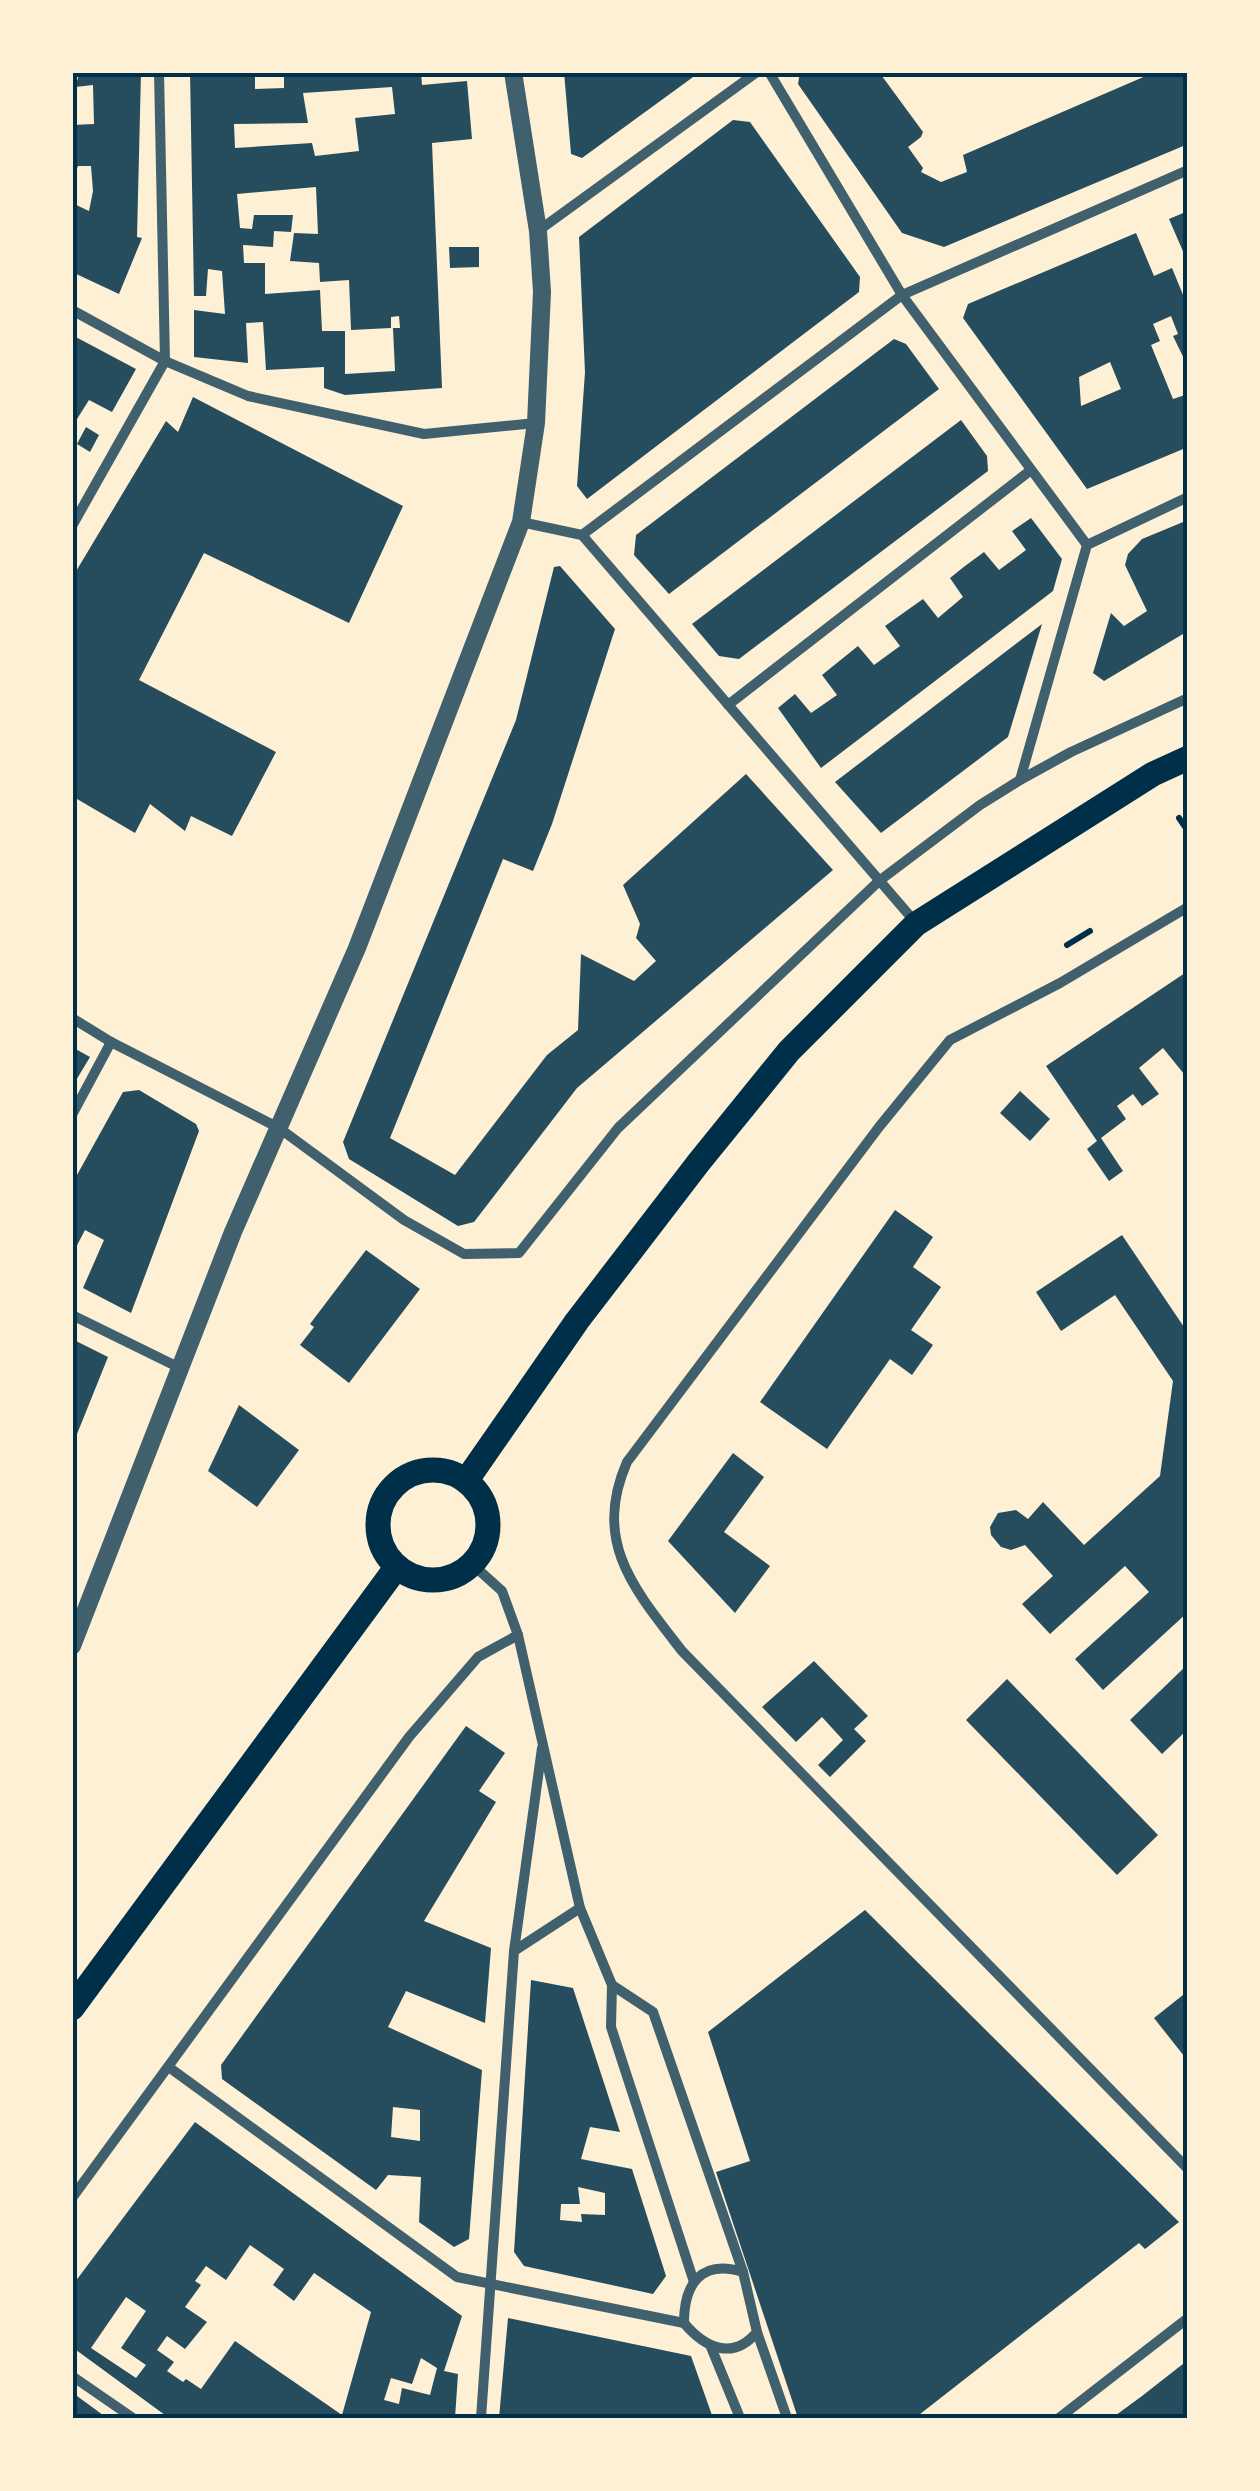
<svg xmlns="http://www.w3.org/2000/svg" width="1260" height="2491" viewBox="0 0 1260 2491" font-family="'Public Sans',sans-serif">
  <rect width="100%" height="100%" fill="#fdf0d5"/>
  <g fill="#264d5e" fill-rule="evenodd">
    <polygon points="80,72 141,72 137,237 142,238 119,294 72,272 72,203 89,211 93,191 91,166 78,166 72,180 72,125 94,124 93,85 75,87"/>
    <path d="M190,72H255V89L284,88V72H421L422,85L467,81L472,139L432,143L442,388L345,395L324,388V367L266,370L263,322L246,323L248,363L194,357V310L225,314L222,271L208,269L206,296H194ZM392,87L395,114L355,118L359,151L315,156L312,143L235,148L234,124L308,123L303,93ZM316,187L318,234L294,233L290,261L319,263L320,282L349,280L351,330L391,328V317L399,316L400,328H393L395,371L345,374V331H322L320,290L265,294V263H244L243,245L273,247L274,231L291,232L293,215H254L252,229L240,228L237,194Z"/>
    <polygon points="564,72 700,72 582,158 571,154"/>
    <polygon points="800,72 879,72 923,132 921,137 908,147 923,168 921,172 941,182 967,172 963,155 1155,72 1188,72 1188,144 944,247 902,233 798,84"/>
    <polygon points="733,120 750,122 860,277 859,292 587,499 577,486 585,372 579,237"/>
    <polygon points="1188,211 1188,255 1185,256 1169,219"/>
    <path d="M1136,233L1154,276L1172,268L1188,307V367L1173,336L1178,334L1171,316L1153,324L1160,341L1151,345L1173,399L1188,394V447L1087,489L963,318L968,304ZM1110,362L1121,389L1081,406L1079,377Z"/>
    <polygon points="449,247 479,247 479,267 450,268"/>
    <polygon points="72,335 136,369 112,412 89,400 72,427"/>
    <polygon points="894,339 906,344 939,389 669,594 634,555 636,535"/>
    <polygon points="193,397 403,506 349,623 204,553 139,680 276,752 232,836 191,816 185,831 150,804 135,833 72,796 72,578 166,421 178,432"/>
    <polygon points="961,420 987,456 988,471 739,659 719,656 692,624"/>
    <polygon points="86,427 99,435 90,452 77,444"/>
    <polygon points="1031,518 1062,559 1053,591 821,768 778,708 795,694 811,713 837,695 822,675 858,646 874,665 900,646 885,626 923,599 938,618 963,597 950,578 965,566 984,552 999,570 1026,550 1012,531"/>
    <polygon points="1188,520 1188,631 1104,681 1093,673 1111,613 1124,626 1147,611 1125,565 1128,554 1142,539"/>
    <polygon points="560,566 615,629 552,824 533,871 503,859 390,1138 455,1175 547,1055 578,1030 581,954 634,981 656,961 636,938 640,924 623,885 746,774 833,870 577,1088 474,1222 458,1226 349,1159 343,1142 516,720 554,567"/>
    <polygon points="1042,624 1008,737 881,833 835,782"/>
    <polygon points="1188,971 1188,1070 1184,1074 1163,1048 1139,1068 1159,1094 1142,1106 1133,1094 1117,1106 1126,1119 1101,1138 1123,1171 1109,1181 1087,1149 1097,1141 1046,1066"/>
    <polygon points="72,1047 90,1057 72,1087"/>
    <polygon points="139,1090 196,1124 199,1131 131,1313 83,1288 104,1240 85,1230 72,1255 72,1184 123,1092"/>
    <polygon points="1020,1091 1050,1119 1030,1141 1000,1113"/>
    <polygon points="895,1210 933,1237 913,1267 941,1287 911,1330 933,1345 912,1375 890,1359 827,1449 760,1402"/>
    <polygon points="1122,1235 1188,1333 1188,1612 1103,1690 1075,1659 1149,1592 1125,1566 1050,1634 1022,1604 1053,1576 1025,1545 1011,1550 1001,1547 991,1535 990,1527 998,1513 1016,1510 1028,1519 1043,1502 1084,1545 1160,1476 1173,1381 1115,1295 1061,1331 1036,1292"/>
    <polygon points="366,1250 420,1289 349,1383 300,1345 314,1327 310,1324"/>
    <polygon points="72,1339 108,1357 73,1444 72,1444"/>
    <polygon points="239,1405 299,1450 257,1507 208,1471"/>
    <polygon points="733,1453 764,1477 724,1532 770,1566 735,1613 668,1541"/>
    <polygon points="814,1661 868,1716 854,1729 866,1741 830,1777 818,1765 843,1740 822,1717 796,1742 762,1707"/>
    <polygon points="1188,1664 1188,1729 1162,1754 1130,1720"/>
    <polygon points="1007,1679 1158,1835 1117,1875 966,1720"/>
    <path d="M466,1726L505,1753L479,1791L496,1802L424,1921L491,1948L485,2023L406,1991L388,2027L482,2070L469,2239L454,2247L419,2222L421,2177L388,2175L376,2190L222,2079L221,2065ZM393,2107L420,2110V2141L391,2137Z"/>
    <polygon points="865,1910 1179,2222 1145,2249 1139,2243 915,2418 798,2418 716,2172 750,2161 708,2032"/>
    <path d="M531,1980L573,1988L620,2132L590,2127L581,2159L632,2169L666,2276L653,2294L524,2266L514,2252ZM578,2187L605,2193V2215L581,2214L582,2222L560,2220L561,2204H580Z"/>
    <polygon points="1188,1991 1188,2061 1154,2018"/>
    <path d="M195,2122L462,2316L444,2371L458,2374L455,2418H169L72,2347V2286ZM250,2245L284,2269L273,2285L294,2301L314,2273L371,2312L342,2415L235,2341L201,2389L186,2379L183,2382L167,2371L174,2362L157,2350L167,2336L185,2349L207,2322L185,2307L201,2285L195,2281L206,2266L226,2280ZM126,2297L146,2311L121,2348L146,2365L136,2378L91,2348ZM421,2358L437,2368L430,2395L402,2388L399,2404L384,2400L391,2378L412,2384Z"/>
    <polygon points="508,2318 691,2356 713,2418 499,2418"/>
    <polygon points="1188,2360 1188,2418 1112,2418 1142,2396"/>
    <polygon points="72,2393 77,2396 107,2418 72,2418"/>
  </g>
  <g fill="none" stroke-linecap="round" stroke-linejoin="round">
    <g stroke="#003049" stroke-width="6">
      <polyline points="1179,818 1188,831"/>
      <polyline points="1067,945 1090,931"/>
    </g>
    <g stroke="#3f606c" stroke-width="10">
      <polyline points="769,72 902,295 1087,545"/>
      <polyline points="538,231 757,72"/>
      <polyline points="72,310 165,361 248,396 424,434 536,423"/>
      <polyline points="521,522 582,535 916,923"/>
      <polyline points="72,526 165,361 159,72"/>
      <polyline points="582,535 902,295 1188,170"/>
      <polyline points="728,705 1031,470"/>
      <polyline points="1020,780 1087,545 1188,497"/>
      <path d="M1188,907L1060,983L950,1040L879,1127L627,1462C592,1542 634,1589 682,1651L1188,2169"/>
      <polyline points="72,1018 111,1042 279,1128 404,1220 464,1254 519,1253 618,1128 879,881 980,805 1020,780 1071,752 1188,698"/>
      <polyline points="72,1115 111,1042"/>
      <polyline points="72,1315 180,1368"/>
      <polyline points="472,1564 502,1591 518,1635 580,1908 612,1985 611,2027 694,2282"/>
      <polyline points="514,1951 542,1748"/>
      <polyline points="612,1985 653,2012 743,2272"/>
      <polyline points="170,2068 457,2277 684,2323"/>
      <polyline points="72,2198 409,1737 478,1657 518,1635"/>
      <path d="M757,2332C733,2361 705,2348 684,2323C684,2284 701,2259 743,2272L757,2332L787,2418"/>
      <polyline points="711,2347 740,2418"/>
      <polyline points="72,2376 133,2418"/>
      <polyline points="481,2418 514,1951 580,1908"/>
      <polyline points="1059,2418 1188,2318"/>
    </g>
    <polyline stroke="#3f606c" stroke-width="18" points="72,1646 233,1232 357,948 521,522 536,423 542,292 538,231 513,72"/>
    <g stroke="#003049" stroke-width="25">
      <circle cx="433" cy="1525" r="55"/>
      <polyline points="466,1481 577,1321 699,1162 789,1051 916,924 1153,774 1188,758"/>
      <polyline points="72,2008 396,1568"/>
    </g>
  </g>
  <rect width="1260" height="2491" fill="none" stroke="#fdf0d5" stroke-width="150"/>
  <rect x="75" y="75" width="1110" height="2341" fill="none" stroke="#003049" stroke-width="4"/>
</svg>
